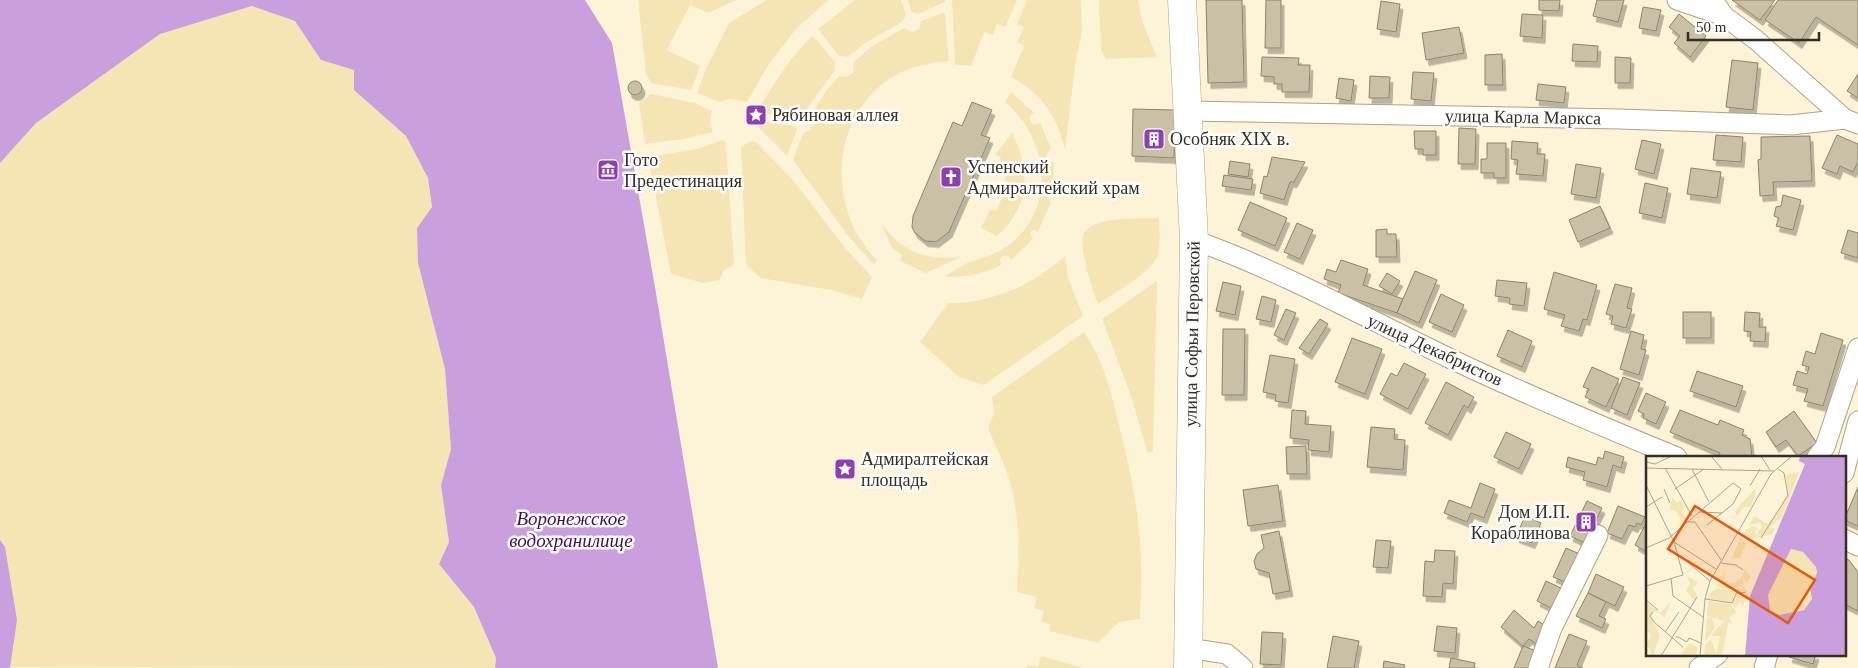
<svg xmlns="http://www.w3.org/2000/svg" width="1858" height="668" viewBox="0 0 1858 668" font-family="Georgia,serif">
  <defs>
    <filter id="shadow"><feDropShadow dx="3" dy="5.5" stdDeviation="0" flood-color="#0004"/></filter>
  </defs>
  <rect width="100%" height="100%" fill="#fdf4d7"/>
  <g fill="#f5e5b5">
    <polygon points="638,0 736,0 708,13 690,5 667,50 700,66 691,90 651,83 646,74"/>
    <polygon points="767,0 828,0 796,29 767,67 747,102 729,99 719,102 697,93 706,69 729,23"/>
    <polygon points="855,0 901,0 906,15 902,22 865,43 848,57 838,55 818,29"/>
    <polygon points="908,0 945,0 945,2 918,14 911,11"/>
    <polygon points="952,0 1017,0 1005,27 997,24 993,35 984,32 971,66 955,65"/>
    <path d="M1027,0H1081L1082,30L1075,67L1065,150C1056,114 1043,95 1011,77L1024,46L1017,42L1024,27L1017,24Z"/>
    <polygon points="1099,0 1138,0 1142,21 1157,57 1106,59 1101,50"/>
    <polygon points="253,6 295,21 321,60 354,70 354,90 406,136 428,178 432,208 417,228 418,263 445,369 451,449 441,485 449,542 439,564 474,607 496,658 495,668 9,667 5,547 0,540 0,163 36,123 160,34"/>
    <path d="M943,13L945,14L949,61C930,63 911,66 894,76C829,115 826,210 877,260L874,265L849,237L793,160L803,133L810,130L813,124L810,117L826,91L839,76L846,77L853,73L854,62L871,47L904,28L912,32L919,29L921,21Z"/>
    <path d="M813,36L835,62V70L803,114L794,120L757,112C773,86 789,57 813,36Z"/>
    <path d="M1011,92L1034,113L1030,116V122L1035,125L1040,123L1051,148L1046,156L1048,161L1054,163L1053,192H1048L1046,196L1051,202L1038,232L1034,230L1030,233L1033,239L1011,260L1008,256H1003L1000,259L1001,265C983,275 964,277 944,277C952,272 959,267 967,263C981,258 994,255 1006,247C1058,211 1049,138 1005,102Z"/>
    <polygon points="651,94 695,103 712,111 710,122 713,132 683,139 645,144 639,103"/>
    <polygon points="759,121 795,126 797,130 787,156 758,127"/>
    <path d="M1012,133C1031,170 1030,207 997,236L981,228L990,209L996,211L1009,183L1004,180L1007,173L1002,171L1005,165L999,162L1001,157L995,155Z"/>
    <polygon points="723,140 726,143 734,264 723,271 720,280 703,283 671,274 648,157 697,149"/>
    <polygon points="751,141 756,142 793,180 846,249 872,277 862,299 831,290 761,278 746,265 741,147"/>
    <path d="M1159,218C1159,229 1161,244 1158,254C1154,272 1112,294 1098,304C1093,291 1079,250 1083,236C1089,215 1141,219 1159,218Z"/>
    <path d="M882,225C905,253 924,260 961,257L926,273L900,261L902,255L892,248Z"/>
    <path d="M1065,256L1068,278L1083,316L984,385L959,377L920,342L948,303C991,304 1034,284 1065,256Z"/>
    <polygon points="1157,281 1153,451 1150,453 1147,451 1131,396 1102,319"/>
    <path d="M1084,332C1102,358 1110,387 1117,417C1129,464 1140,513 1141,561C1142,580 1140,600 1140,619L1119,622L1098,643L1049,631L1051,624L1041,622L1044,611L1034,608L1037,597L1017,592C1019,556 1020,521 1011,486C1006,467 996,447 988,428L994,414L992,397Z"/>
    <polygon points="1041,656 1083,668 1027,668 1028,665 1038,667"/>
  </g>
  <g fill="#c99fdd">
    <polygon points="0,0 585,0 612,43 655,287 718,668 495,668 496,658 474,607 439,564 449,542 441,485 451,449 445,369 418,263 417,228 432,207 428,178 406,136 354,90 354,70 321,60 295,21 252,6 160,34 36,123 0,163"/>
    <polygon points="0,540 5,547 17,620 10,668 0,668"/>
  </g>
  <g fill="#c9c0a5" stroke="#8c846a" filter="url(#shadow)">
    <polygon points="1206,0 1242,0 1244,82 1208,83"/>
    <polygon points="1266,0 1281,0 1281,48 1265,48"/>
    <polygon points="1539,0 1560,0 1559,11 1539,10"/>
    <polygon points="1597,0 1624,0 1618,22 1593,16"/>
    <polygon points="1732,0 1775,0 1760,20"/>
    <polygon points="1778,0 1858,0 1858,45 1816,17 1799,43 1765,20"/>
    <polygon points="1381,1 1400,4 1396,32 1377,29"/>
    <polygon points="1643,7 1661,10 1656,31 1639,28"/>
    <polygon points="1522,14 1543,15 1542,38 1520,36"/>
    <polygon points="1679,14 1706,36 1690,57 1674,43 1680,36 1669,27"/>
    <polygon points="1459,27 1464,53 1426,60 1422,33"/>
    <polygon points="1573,44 1598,46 1597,62 1572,61"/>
    <polygon points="1502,54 1503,85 1485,85 1485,55"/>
    <polygon points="1262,57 1299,58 1298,65 1310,65 1309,92 1282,92 1282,84 1274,84 1274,77 1261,76"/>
    <polygon points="1615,57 1631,58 1630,83 1615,83"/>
    <polygon points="1732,60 1758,63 1753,110 1726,107"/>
    <polygon points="1413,72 1434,73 1431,101 1411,99"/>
    <polygon points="1858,74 1858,98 1847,91"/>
    <polygon points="1370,76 1390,77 1389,98 1369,98"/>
    <polygon points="1339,78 1354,80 1351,101 1336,98"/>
    <circle cx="635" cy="88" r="7"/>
    <polygon points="1538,84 1566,87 1564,103 1536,100"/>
    <polygon points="972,102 992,110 981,135 990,138 949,232 936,242 925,241 915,233 912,227 913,216 953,122 962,126"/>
    <polygon points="1133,109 1175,110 1174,158 1132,156"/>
    <polygon points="1459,128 1476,129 1475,164 1458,164"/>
    <polygon points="1414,131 1436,131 1436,155 1423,155 1423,149 1415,149"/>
    <polygon points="1716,135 1743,137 1741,162 1713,160"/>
    <polygon points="1837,135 1858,144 1858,162 1853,172 1840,166 1837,174 1822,168"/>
    <polygon points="1810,136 1812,181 1773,182 1774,195 1760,196 1758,160 1761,159 1761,137"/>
    <polygon points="1642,140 1661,144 1654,174 1635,169"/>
    <polygon points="1512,141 1538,143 1537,154 1545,154 1543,176 1516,174 1518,160 1511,159"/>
    <polygon points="1487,143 1506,143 1506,178 1494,178 1494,173 1481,173 1481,159 1487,159"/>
    <polygon points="1272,157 1305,162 1294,182 1290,182 1284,200 1260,193 1264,176 1267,177"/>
    <polygon points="1230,161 1250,164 1248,177 1228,174"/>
    <polygon points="1576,164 1601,168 1596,198 1571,194"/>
    <polygon points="1691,168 1721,172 1717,198 1687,194"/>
    <polygon points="1224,175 1253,179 1251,190 1222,186"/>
    <polygon points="1645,183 1668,188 1662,218 1639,213"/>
    <polygon points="1783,195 1801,200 1793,230 1776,226 1779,218 1774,216 1776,207 1781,206"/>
    <polygon points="1250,202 1287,218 1275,246 1238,230"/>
    <polygon points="1600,206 1610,228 1578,242 1569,220"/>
    <polygon points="1297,223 1313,230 1300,259 1284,252"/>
    <polygon points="1387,229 1387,234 1396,234 1397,257 1376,257 1376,230"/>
    <polygon points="1848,230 1858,233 1858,258 1841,253"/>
    <polygon points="1341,260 1368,269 1363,285 1403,299 1397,313 1338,293 1341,285 1324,279 1327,269 1336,272"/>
    <polygon points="1415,271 1437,280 1419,323 1397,313"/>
    <polygon points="1554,272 1597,285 1587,320 1583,319 1579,331 1561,326 1565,315 1544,309"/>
    <polygon points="1387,273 1400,281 1392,294 1379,286"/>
    <polygon points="1497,280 1527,283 1524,306 1509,304 1510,298 1495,296"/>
    <polygon points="1223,282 1241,286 1235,315 1216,311"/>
    <polygon points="1615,284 1632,288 1627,308 1632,309 1626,328 1611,324 1613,316 1606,314"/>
    <polygon points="1441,294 1464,305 1452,332 1429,322"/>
    <polygon points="1262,296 1276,300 1271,322 1256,319"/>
    <polygon points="1286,309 1296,313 1284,340 1274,335"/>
    <rect x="1683" y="312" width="28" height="26"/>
    <polygon points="1745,312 1760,313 1759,327 1766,327 1765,342 1750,341 1751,332 1744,331"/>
    <polygon points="1320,319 1328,324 1309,354 1299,348"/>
    <polygon points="1223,329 1245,329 1244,395 1222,395"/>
    <polygon points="1508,330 1532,341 1522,367 1497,356"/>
    <polygon points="1631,331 1644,335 1641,349 1646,350 1639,375 1620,369"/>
    <polygon points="1821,333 1843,340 1823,406 1804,401 1808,389 1793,385 1797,371 1807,374 1809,367 1802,365 1806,351 1815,354"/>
    <polygon points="1352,338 1382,349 1365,394 1335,382"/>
    <polygon points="1270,355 1295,359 1288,403 1275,401 1276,395 1263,392"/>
    <polygon points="1404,363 1426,374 1408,409 1380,394 1391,373 1397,376"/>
    <polygon points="1592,367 1619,379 1606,407 1585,397 1589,389 1583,387"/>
    <polygon points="1697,371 1743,386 1736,407 1690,391"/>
    <polygon points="1623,377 1640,383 1627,415 1611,408"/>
    <polygon points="1446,382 1474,397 1468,408 1464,405 1448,435 1425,423"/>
    <polygon points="1646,393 1666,402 1656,424 1643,418 1644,414 1638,411"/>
    <polygon points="1292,410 1306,411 1305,424 1331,426 1329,452 1308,450 1309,440 1290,438"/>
    <polygon points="1680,410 1718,425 1720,420 1744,430 1742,435 1750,439 1752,457 1719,457 1720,453 1670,432"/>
    <polygon points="1794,411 1817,443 1798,456 1786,440 1776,447 1766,432"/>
    <polygon points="1371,427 1395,429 1394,439 1405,440 1403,470 1367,467"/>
    <polygon points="1506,432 1531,444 1519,469 1494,457"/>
    <polygon points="1306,446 1307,474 1287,474 1286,447"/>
    <polygon points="1605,451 1624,457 1621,468 1613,465 1607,487 1583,480 1585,472 1566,467 1568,457 1596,465 1598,457 1603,459"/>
    <polygon points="1480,483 1495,489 1484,518 1471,513 1467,522 1444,513 1449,500 1471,508"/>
    <polygon points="1278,485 1283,521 1248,526 1243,490"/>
    <polygon points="1858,487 1858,526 1844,520"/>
    <polygon points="1587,501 1602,508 1585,543 1570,536"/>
    <polygon points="1618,506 1645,517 1641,525 1637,523 1635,527 1629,525 1622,539 1607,533"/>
    <polygon points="1525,516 1541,523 1532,543 1516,537"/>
    <polygon points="1644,527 1647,528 1647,552 1635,545"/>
    <polygon points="1279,531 1290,591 1273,594 1269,573 1256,569 1254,561 1257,554 1264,548 1261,535"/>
    <polygon points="1376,540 1391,541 1388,568 1373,567"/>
    <polygon points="1566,548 1582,555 1570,584 1553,577"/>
    <polygon points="1435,550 1455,551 1453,584 1443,583 1442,597 1423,596 1425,561 1434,562"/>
    <polygon points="1844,558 1849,560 1858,572 1858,611 1844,604"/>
    <polygon points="1596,574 1624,587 1615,606 1588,593"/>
    <polygon points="1546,581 1565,590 1555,610 1537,601"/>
    <polygon points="1588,593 1606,602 1599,616 1606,619 1602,628 1576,616"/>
    <polygon points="1514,610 1534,628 1538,621 1549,628 1540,646 1529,639 1523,646 1501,627"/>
    <polygon points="1437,626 1457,628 1455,653 1434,651"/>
    <polygon points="1262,632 1283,633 1281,665 1260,664"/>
    <polygon points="1569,634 1587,641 1577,665 1583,668 1555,668"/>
    <polygon points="1333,636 1359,641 1354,668 1327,668"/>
    <polygon points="1523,646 1539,652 1533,668 1514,668"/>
    <polygon points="1790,654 1816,654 1813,664 1789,657"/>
    <polygon points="1451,658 1475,663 1474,668 1449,668"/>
    <polygon points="1384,661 1405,665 1404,668 1383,668"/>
  </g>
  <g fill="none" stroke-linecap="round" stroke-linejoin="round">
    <g stroke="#aca389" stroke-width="21">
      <g id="minor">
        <polyline points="1677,0 1724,16"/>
        <polyline points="1713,0 1724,16 1755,39 1845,119"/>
        <polyline points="1187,111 1620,119 1791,125 1845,119 1858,124"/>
        <path d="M1194,240C1283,272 1366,318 1451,359C1525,394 1601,426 1677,457"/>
        <polyline points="1817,457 1825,447 1858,348"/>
        <polyline points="1844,473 1858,421"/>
        <polyline points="1844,539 1858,546"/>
        <polyline points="1188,648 1227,654 1243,668"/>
        <polyline points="1538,668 1552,628 1598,535"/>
        <polyline points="1699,668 1718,654"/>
        <polyline points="1764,668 1768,654"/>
      </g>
    </g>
    <g stroke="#aca389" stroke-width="29">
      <polyline id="secondary" points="1182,0 1194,240 1188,668"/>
    </g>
    <use href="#minor" stroke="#fff" stroke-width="19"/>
    <use href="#secondary" stroke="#fff" stroke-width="28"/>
  </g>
  <defs>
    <g id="sight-square" transform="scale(1.125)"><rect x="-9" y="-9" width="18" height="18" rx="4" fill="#8e40b0" stroke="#fff"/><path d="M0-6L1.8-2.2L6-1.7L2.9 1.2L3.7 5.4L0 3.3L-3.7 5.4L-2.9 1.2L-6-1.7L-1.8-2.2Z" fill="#fff"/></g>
    <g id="building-square" transform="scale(1.125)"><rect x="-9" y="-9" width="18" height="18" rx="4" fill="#8e40b0" stroke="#fff"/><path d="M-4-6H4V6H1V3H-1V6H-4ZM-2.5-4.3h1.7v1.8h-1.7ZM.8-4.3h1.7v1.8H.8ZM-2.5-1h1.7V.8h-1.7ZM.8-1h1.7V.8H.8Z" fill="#fff"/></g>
    <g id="museum-square" transform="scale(1.125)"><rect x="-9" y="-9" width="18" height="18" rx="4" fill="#8e40b0" stroke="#fff"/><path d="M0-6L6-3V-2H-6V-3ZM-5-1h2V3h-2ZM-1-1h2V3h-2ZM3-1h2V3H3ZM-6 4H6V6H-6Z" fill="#fff"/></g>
    <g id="church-square" transform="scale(1.125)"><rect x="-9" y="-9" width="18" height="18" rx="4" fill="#8e40b0" stroke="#fff"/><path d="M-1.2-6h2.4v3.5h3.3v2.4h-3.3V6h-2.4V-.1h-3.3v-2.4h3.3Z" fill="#fff"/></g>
  </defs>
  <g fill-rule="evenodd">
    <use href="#sight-square" x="756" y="115"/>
    <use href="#building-square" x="1154" y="139"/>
    <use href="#museum-square" x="608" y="170"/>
    <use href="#church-square" x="951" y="177"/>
    <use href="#sight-square" x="845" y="469"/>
    <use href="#building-square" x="1586" y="522"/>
  </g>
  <g text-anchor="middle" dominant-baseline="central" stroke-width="5" stroke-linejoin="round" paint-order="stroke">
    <g font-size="18" fill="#332f25" stroke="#fff" text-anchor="start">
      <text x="772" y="115">Рябиновая аллея</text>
      <text x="1170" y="139">Особняк XIX в.</text>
      <text x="624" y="160">Гото<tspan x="624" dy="21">Предестинация</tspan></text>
      <text x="967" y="167">Успенский<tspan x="967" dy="21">Адмиралтейский храм</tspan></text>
      <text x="861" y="459">Адмиралтейская<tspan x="861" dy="21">площадь</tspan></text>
      <text x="1570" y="512" text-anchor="end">Дом И.П.<tspan x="1570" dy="21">Кораблинова</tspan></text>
    </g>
    <g font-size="18" fill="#332f25" stroke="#fff">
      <text transform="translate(1523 117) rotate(1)">улица Карла Маркса</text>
      <text transform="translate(1192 334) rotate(-89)">улица Софьи Перовской</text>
      <text transform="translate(1435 350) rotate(25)">улица Декабристов</text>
    </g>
    <g font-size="19" font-style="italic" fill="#430d58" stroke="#fff">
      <text x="571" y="518">Воронежское<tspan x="571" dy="22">водохранилище</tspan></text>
    </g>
  </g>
  <g transform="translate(1646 456)">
    <rect width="200" height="200" fill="#fdf4d7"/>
    <path d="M153,16L136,61L124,71L129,73L125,79L101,83L98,75L108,69L113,75L109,74L110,80L116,71L114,67L103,69L108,60L122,68L119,73L143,37L139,19ZM111,31L105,51H98L91,60L89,56L94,49ZM26,41L31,47L35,44L39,51L36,55L40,62L31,72L35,65L31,56L24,53ZM94,82L100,88L94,102H86ZM145,93L157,96L170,111L171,117L164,136L167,143L158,154L133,159L124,154L122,139ZM99,113L105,120L100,128L97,119L98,130L81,133L70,130L79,115L78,126L88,127L95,122ZM41,120L52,126L47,132L51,139L48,145L40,134L44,128ZM98,131L103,137L95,153V145L89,152L86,148L90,139H98L99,135L91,136L85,146L62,143L63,138L70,133L89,134ZM62,145L85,148L90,156L83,162L87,168L77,165V158V165L61,160ZM0,146L14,157L25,146L19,161L8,155L4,159L14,179L7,200H4L5,194L0,189L5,180L0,173ZM61,161L66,162L69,171L59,186ZM77,166L82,167L80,180L76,198L70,200L74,180H65ZM65,183L70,197L67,200H58L59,189ZM44,187L52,192L50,200H33Z" fill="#f5e5b5"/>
    <path d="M154,0H200V200H99L104,140L159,8L153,5ZM145,93L157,96L170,111L171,117L164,132L166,143L158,154L133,159L124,154L122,139Z" fill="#c99fdd" fill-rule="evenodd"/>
    <path fill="none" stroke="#aca590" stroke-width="1" d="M65,0L76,13M115,0L124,14M0,6L9,8L26,0M0,12L128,15M19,12L46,60M46,13L63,46M0,29L28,86L70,113M104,30L114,13M18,33L24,47M29,33L58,13M0,51L16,41M53,56L76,57M41,66H49L75,104M61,69L87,48L95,33M115,82L142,39L138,17L132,13M0,92L23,82L87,27L95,33M32,98L64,125M75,107L90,109L97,114M25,122L27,140L57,161M0,130L37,119L28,86M59,143L86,147L90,138L100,136M0,144L12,154M7,156L4,160L8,166L37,191M19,176L33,156M30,180L41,186L43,182L55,187M15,200L51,141M54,200L59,143L64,125L125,18L146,0"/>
    <path fill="#e8590c" fill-opacity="0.15" stroke="#e8590c" stroke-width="2.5" d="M49,50L169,124L142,167L22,93Z"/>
    <rect width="200" height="200" fill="none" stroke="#332f25" stroke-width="2.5"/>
  </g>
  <path d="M1688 32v8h131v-8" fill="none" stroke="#332f25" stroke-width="2.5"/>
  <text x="1696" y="32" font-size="15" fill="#332f25" stroke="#ffffff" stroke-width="4" paint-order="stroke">50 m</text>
</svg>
